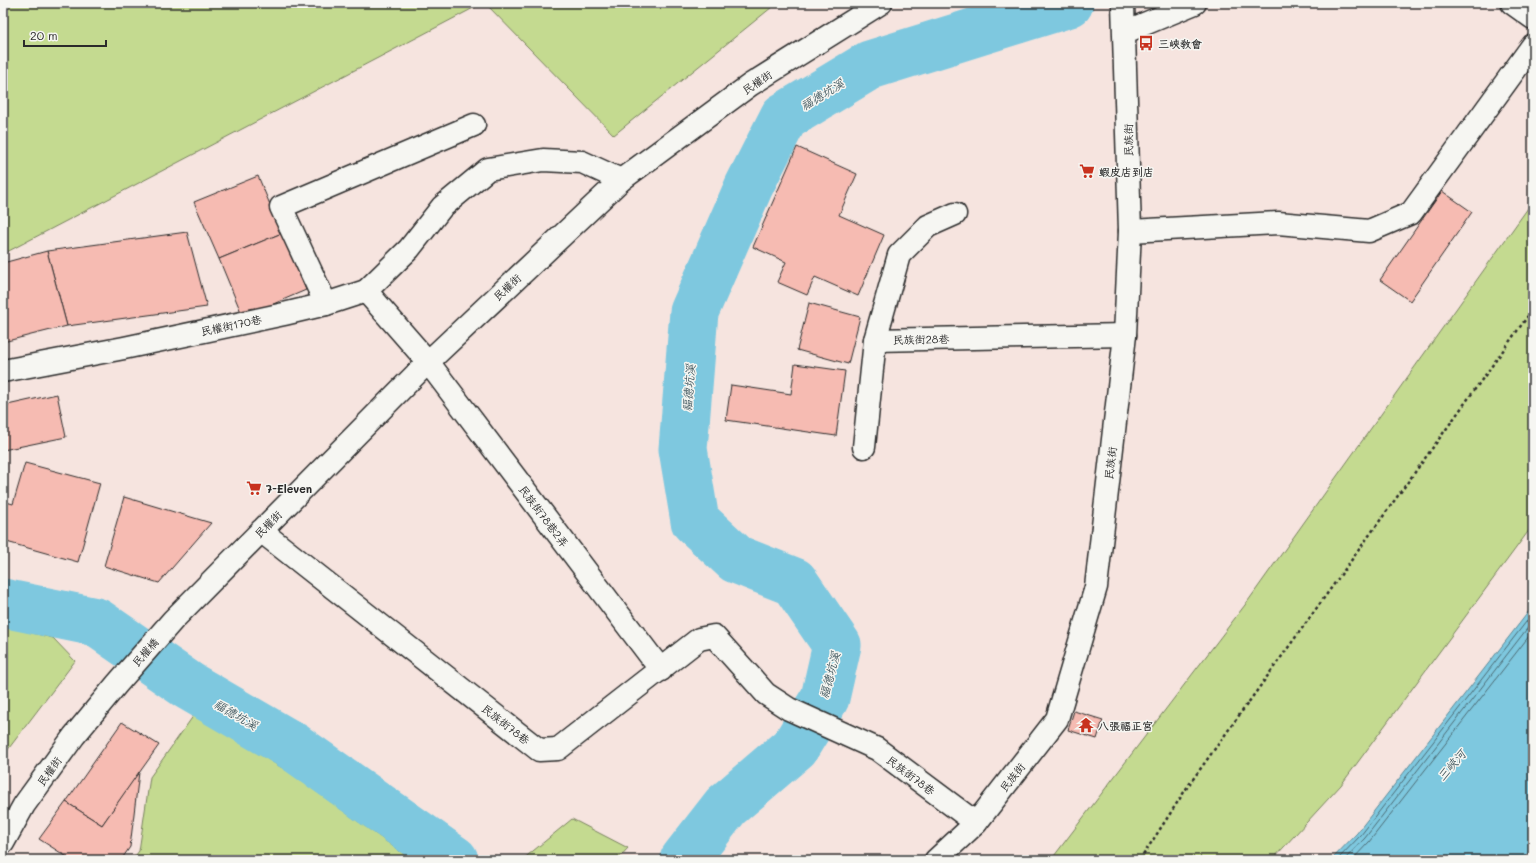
<svg xmlns="http://www.w3.org/2000/svg" width="1536" height="863" viewBox="0 0 1536 863" font-family="Mali,'LXGW WenKai TC',sans-serif">
  <rect width="100%" height="100%" fill="#f6e4df"/>
  <filter id="ink" filterUnits="userSpaceOnUse"><feTurbulence type="fractalNoise" baseFrequency=".025" numOctaves="2"/><feDisplacementMap in="SourceGraphic" scale="8" xChannelSelector="R" yChannelSelector="G"/><feConvolveMatrix kernelMatrix="1 2 1 2 8 2 1 2 1" color-interpolation-filters="sRGB"/></filter>
  <g filter="url(#ink)">
    <g fill="#c4da90" stroke="#78825e">
      <polygon points="3,3 483,3 3,254"/>
      <polygon points="485,3 777,3 614,135"/>
      <polygon points="1533,201 1533,525 1341,785 1272,860 1051,860 1248,601"/>
      <polygon points="3,626 53,638 75,661 3,756"/>
      <polygon points="194,715 289,772 412,860 132,860 139,851 150,777"/>
      <polygon points="572,819 628,848 617,860 522,860"/>
    </g>
    <polygon fill="#7ec8df" stroke="#5d8997" points="1533,606 1533,847 1522,860 1331,860 1357,833"/>
    <g fill="none" stroke-linecap="round" stroke-linejoin="round">
      <g stroke="#4c6a73" stroke-width="1">
        <polyline points="1337,860 1361,835 1533,613"/>
        <polyline points="1344,860 1365,838 1533,621"/>
        <polyline points="1352,860 1369,842 1533,631"/>
      </g>
      <g stroke="#7ec8df" stroke-width="49">
        <polyline points="3,603 96,622 189,686 294,747 454,860"/>
        <polyline points="684,860 726,806 795,747 825,698 837,645 794,582 736,559 695,521 683,449 694,312 749,186 784,117 870,65 1069,3"/>
      </g>
    </g>
    <g fill="#f6bbb2" stroke="#2b2b2b">
      <polygon points="797,147 857,174 839,215 884,235 858,296 815,277 807,295 777,282 786,262 753,247"/>
      <polygon points="258,176 282,233 219,259 194,202"/>
      <polygon points="1442,191 1472,212 1410,301 1380,280"/>
      <polygon points="187,232 207,307 67,326 47,251"/>
      <polygon points="282,233 306,290 243,317 219,259"/>
      <polygon points="47,251 67,326 3,342 3,263"/>
      <polygon points="809,303 860,317 848,364 797,350"/>
      <polygon points="795,364 845,371 836,436 726,420 731,385 791,394"/>
      <polygon points="57,394 66,437 3,450 3,406"/>
      <polygon points="25,463 100,483 78,562 3,541 3,501 13,504"/>
      <polygon points="124,497 211,523 159,583 104,566"/>
      <polygon points="1074,711 1103,720 1097,739 1068,730"/>
      <polygon points="122,722 159,745 102,825 66,802"/>
      <polygon points="139,772 130,847 121,860 72,860 39,839 66,802 102,825"/>
    </g>
    <g fill="none" stroke-linecap="round" stroke-linejoin="round">
      <g stroke="#2b2b2b" stroke-width="25">
        <g id="minor">
          <polyline points="1512,3 1533,18"/>
          <polyline points="1125,32 1195,3"/>
          <polyline points="955,214 928,226 899,255 875,340 1125,335"/>
          <polyline points="1130,231 1278,223 1369,231 1411,213 1533,45"/>
          <polyline points="366,291 409,249 442,207 488,169 543,160 582,162 621,180"/>
          <polyline points="326,304 281,207 474,125"/>
          <polyline points="3,371 124,348 284,314 326,304 366,291 428,362 661,670"/>
          <polyline points="864,447 875,340"/>
          <polyline points="261,531 539,750 558,749 699,639 714,636 766,694 789,709 877,749 976,823"/>
          <polyline points="3,843 24,805 74,736 117,684 173,620 428,362 621,180 750,85 881,3"/>
          <polyline points="936,860 976,823 1057,719 1096,587 1125,335 1130,231 1123,3"/>
        </g>
      </g>
      <polyline stroke="#2b2b2b" stroke-width="2.5" stroke-dasharray="3 3" stroke-linecap="butt" points="1140,860 1188,786 1533,309"/>
      <use href="#minor" stroke="#f6f6f2" stroke-width="22"/>
    </g>
  </g>
  <defs>
    <g id="bus-bare" transform="scale(1.2)"><path d="M-5-6H5V4H4V6H2V4H-2V6H-4V4H-5ZM-3.5-4V0h7V-4ZM-3.5 1.2v1.5H-2V1.2ZM2 1.2v1.5H3.5V1.2Z" fill="#c8321e" stroke="#f6f6f2" stroke-width="2.5" paint-order="stroke"/></g>
    <g id="supermarket-bare" transform="scale(1.2)"><path d="M-6-5.5h2.5l.6 2H6L4.5 2H-2.5L-4.4-4H-6ZM-1.5 3.2a1.3 1.3 0 1 0 .1 0ZM3 3.2a1.3 1.3 0 1 0 .1 0Z" fill="#c8321e" stroke="#f6f6f2" stroke-width="2.5" paint-order="stroke"/></g>
    <g id="temple-bare" transform="scale(1.2)"><path d="M0-6L5-2H3V0L6.5 2.5H4V6H1.5V3h-3V6H-4V2.5H-6.5L-3 0V-2H-5Z" fill="#c8321e" stroke="#f6f6f2" stroke-width="2.5" paint-order="stroke"/></g>
  </defs>
  <g fill-rule="evenodd">
    <use href="#bus-bare" x="1146" y="43"/>
    <use href="#supermarket-bare" x="1087" y="171"/>
    <use href="#supermarket-bare" x="254" y="488"/>
    <use href="#temple-bare" x="1086" y="725"/>
  </g>
  <g text-anchor="middle" dominant-baseline="central" stroke-width="3" stroke-linejoin="round" paint-order="stroke">
    <g font-size="11" font-weight="bold" fill="#2b2b2b" stroke="#f6f6f2" text-anchor="start">
      <text x="1158" y="43">三峽教會</text>
      <text x="1099" y="171">蝦皮店到店</text>
      <text x="266" y="488">7-Eleven</text>
      <text x="1098" y="725">八張福正宮</text>
    </g>
    <g font-size="11" fill="#2b2b2b" stroke="#f6f6f2">
      <text transform="translate(757 82) rotate(-34)">民權街</text>
      <text transform="translate(1128 140) rotate(-91)">民族街</text>
      <text transform="translate(507 287) rotate(-43)">民權街</text>
      <text transform="translate(231 325) rotate(-12)">民權街170巷</text>
      <text transform="translate(921 339) rotate(-1)">民族街28巷</text>
      <text transform="translate(1110 463) rotate(-83)">民族街</text>
      <text transform="translate(544 516) rotate(53)">民族街78巷2弄</text>
      <text transform="translate(268 524) rotate(-45)">民權街</text>
      <text transform="translate(145 652) rotate(-49)">民權橋</text>
      <text transform="translate(506 724) rotate(38)">民族街78巷</text>
      <text transform="translate(49 771) rotate(-54)">民權街</text>
      <text transform="translate(911 775) rotate(37)">民族街78巷</text>
      <text transform="translate(1012 777) rotate(-52)">民族街</text>
    </g>
    <g font-size="12" font-style="italic" fill="#445a61" stroke="#f6f6f2">
      <text transform="translate(822 94) rotate(-31)">福德坑溪</text>
      <text transform="translate(688 388) rotate(-85)">福德坑溪</text>
      <text transform="translate(829 675) rotate(-75)">福德坑溪</text>
      <text transform="translate(236 714) rotate(30)">福德坑溪</text>
      <text transform="translate(1451 765) rotate(-49)">三峽河</text>
    </g>
  </g>
  <rect width="1536" height="863" fill="none" stroke="#f6f6f2" stroke-width="16"/>
  <rect x="8" y="8" width="1520" height="847" fill="none" stroke="#2b2b2b" stroke-width="1.5" filter="url(#ink)"/>
  <path d="M24 40v6h82v-6" fill="none" stroke="#2b2b2b" stroke-width="2"/>
  <text x="30" y="40" font-size="12" fill="#2b2b2b" stroke="#f6f6f2" stroke-width="3" paint-order="stroke">20 m</text>
</svg>
